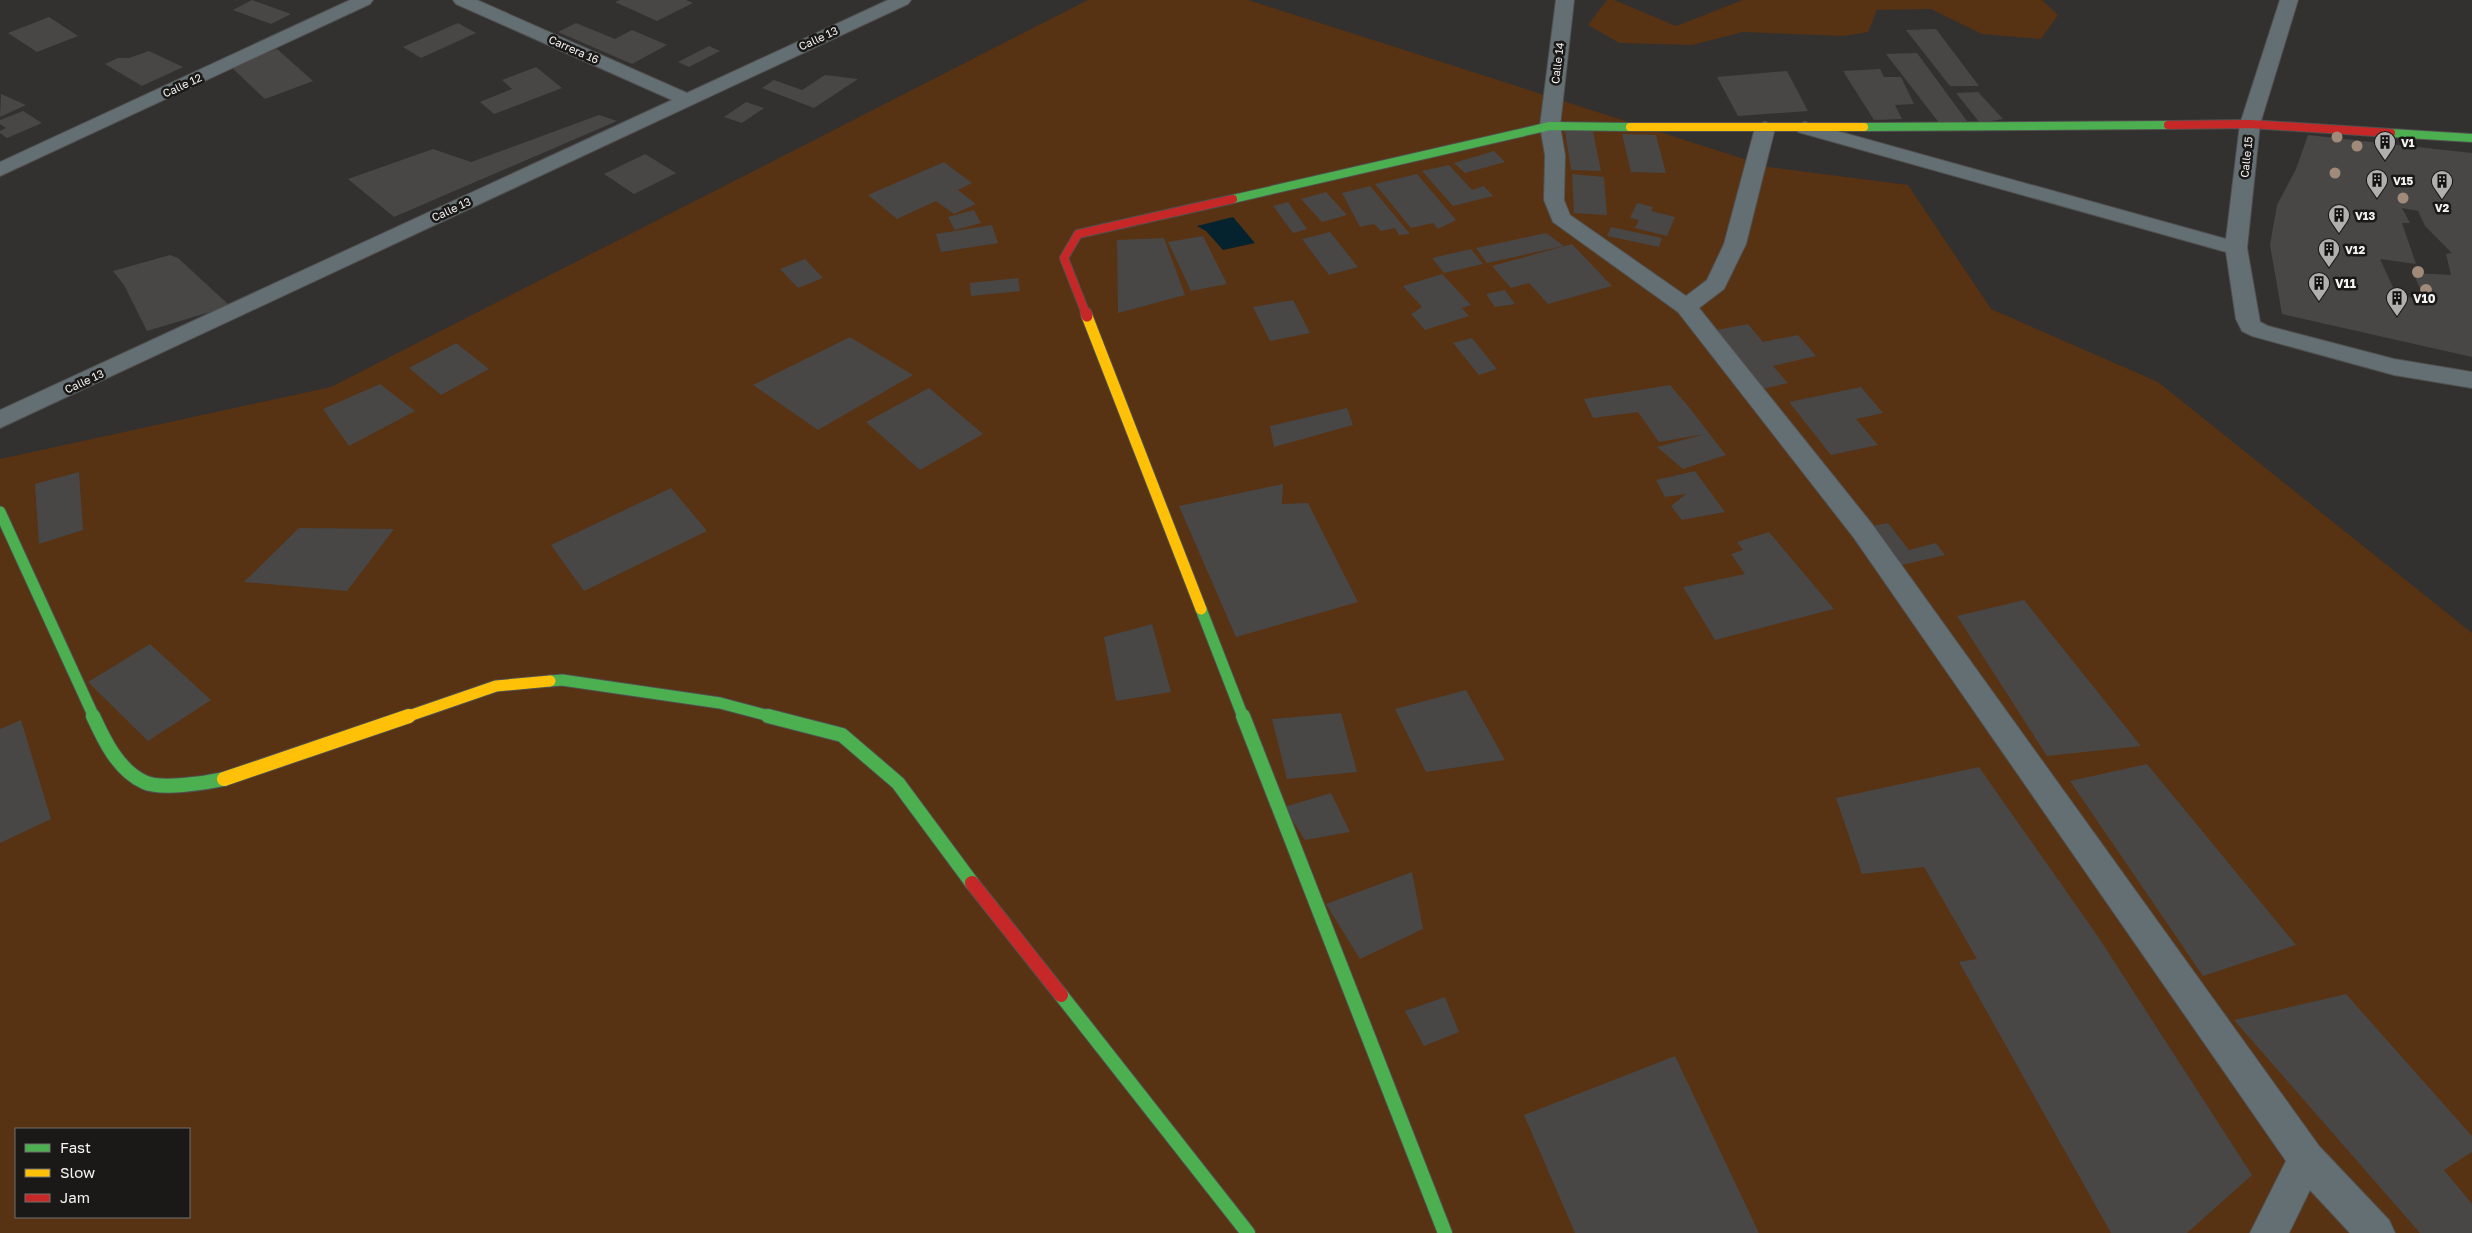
<svg xmlns="http://www.w3.org/2000/svg" width="2472" height="1233" viewBox="0 0 2472 1233" font-family="'Golos Text',sans-serif">
  <rect width="100%" height="100%" fill="#323130"/>
  <g fill="#573213" fill-rule="evenodd">
    <path d="M1088,0H1248L1769,167L1908,185L1991,309L2158,382L2472,633V1233H0V459L331,387ZM16,1129H189V1217H16Z"/>
    <polygon points="1607,0 1614,0 1676,26 1743,0 2042,0 2058,15 2041,39 1982,34 1931,9 1877,10 1868,32 1844,36 1743,32 1692,45 1619,43 1588,25"/>
  </g>
  <polygon fill="#04232e" points="1233,217 1255,243 1223,250 1206,231 1197,226"/>
  <g fill="#484746" fill-rule="evenodd">
    <polygon points="252,0 291,14 271,24 233,10"/>
    <polygon points="620,0 686,0 693,3 657,21 615,2"/>
    <polygon points="49,17 78,36 37,52 8,33"/>
    <polygon points="458,23 476,33 421,58 403,47"/>
    <polygon points="576,23 615,39 632,30 667,45 632,64 558,32"/>
    <polygon points="1936,29 1979,86 1950,86 1906,30"/>
    <polygon points="709,46 720,51 689,67 678,62"/>
    <polygon points="277,49 313,81 265,99 230,66"/>
    <polygon points="149,51 183,67 142,86 105,64 118,58 129,58"/>
    <polygon points="1917,53 1967,121 1940,124 1886,54"/>
    <polygon points="536,67 562,88 494,114 480,102 512,89 502,80"/>
    <polygon points="1880,69 1884,77 1901,77 1914,104 1895,105 1902,119 1874,120 1843,71"/>
    <polygon points="1787,71 1808,111 1738,116 1717,77"/>
    <polygon points="825,75 858,79 814,108 762,88 774,80 802,90"/>
    <polygon points="1978,92 2003,119 1980,123 1956,93"/>
    <polygon points="1,94 26,105 0,117"/>
    <polygon points="746,102 764,108 742,123 724,117"/>
    <polygon points="23,111 42,123 7,138 0,133 0,131 6,128 0,124 0,120"/>
    <polygon points="599,115 617,121 394,217 348,179 433,149 471,162"/>
    <polygon points="1565,131 1593,131 1601,171 1571,170"/>
    <polygon points="1622,134 1656,135 1666,173 1631,172"/>
    <path d="M2308,135L2472,153V357L2282,314L2270,245L2277,205L2296,169ZM2402,208L2418,211L2425,226L2452,253L2446,254L2451,275L2413,273L2425,299L2397,296L2380,259L2416,264L2402,223H2410Z"/>
    <polygon points="1494,151 1505,162 1465,173 1454,163"/>
    <polygon points="645,154 676,173 634,194 604,174"/>
    <polygon points="944,162 972,183 958,190 976,204 954,214 936,201 897,219 868,195"/>
    <polygon points="1449,165 1472,190 1484,186 1493,196 1453,206 1422,171"/>
    <polygon points="1417,174 1456,220 1438,229 1433,223 1411,228 1375,184"/>
    <polygon points="1572,174 1604,177 1607,215 1574,213"/>
    <polygon points="1370,186 1410,234 1399,235 1395,228 1381,231 1374,224 1360,227 1342,193"/>
    <polygon points="1326,192 1347,215 1322,222 1301,199"/>
    <polygon points="1288,202 1307,229 1293,233 1273,206"/>
    <polygon points="1637,203 1653,207 1651,211 1675,217 1667,236 1635,228 1639,220 1630,218"/>
    <polygon points="974,210 981,223 955,230 948,217"/>
    <polygon points="992,225 998,243 941,252 936,234"/>
    <polygon points="1611,227 1662,238 1659,247 1607,236"/>
    <polygon points="1330,232 1358,267 1329,275 1302,239"/>
    <polygon points="1546,233 1564,246 1487,263 1476,248"/>
    <polygon points="1203,236 1227,284 1191,291 1168,242"/>
    <polygon points="1164,238 1185,295 1118,313 1117,240"/>
    <polygon points="1572,244 1612,286 1548,304 1529,283 1511,288 1492,266"/>
    <polygon points="1471,249 1483,264 1444,273 1432,258"/>
    <polygon points="170,255 178,258 230,306 147,331 124,285 113,271"/>
    <polygon points="805,259 823,278 798,288 780,269"/>
    <polygon points="1442,274 1471,305 1462,308 1469,316 1425,330 1411,314 1422,307 1403,286"/>
    <polygon points="1018,278 1020,291 971,296 970,283"/>
    <polygon points="1505,290 1515,304 1495,307 1486,294"/>
    <polygon points="1293,300 1310,333 1270,341 1253,307"/>
    <polygon points="1748,324 1763,342 1798,335 1816,356 1773,366 1788,383 1754,391 1706,332"/>
    <polygon points="850,337 913,375 818,430 753,385"/>
    <polygon points="1472,338 1497,369 1479,375 1453,343"/>
    <polygon points="456,343 489,369 441,395 409,368"/>
    <polygon points="380,384 415,411 349,446 323,409"/>
    <polygon points="1670,385 1688,406 1726,455 1683,469 1657,447 1705,434 1659,442 1638,412 1593,418 1584,399"/>
    <polygon points="1861,387 1883,413 1856,419 1878,445 1831,455 1789,402"/>
    <polygon points="929,388 983,434 920,470 866,422"/>
    <polygon points="1347,408 1353,425 1274,447 1270,426"/>
    <polygon points="1695,471 1725,512 1682,520 1671,506 1686,494 1665,497 1656,480"/>
    <polygon points="79,472 83,530 39,544 35,484"/>
    <polygon points="1283,484 1282,504 1308,503 1358,602 1236,637 1179,506"/>
    <polygon points="671,488 707,531 584,591 551,545"/>
    <polygon points="1888,523 1909,550 1936,543 1945,555 1902,565 1872,526"/>
    <polygon points="299,528 394,529 347,591 244,582"/>
    <polygon points="1769,532 1834,609 1715,640 1683,587 1745,574 1731,554 1743,550 1737,542"/>
    <polygon points="2024,600 2141,746 2047,756 1957,616"/>
    <polygon points="1152,624 1171,692 1116,701 1104,637"/>
    <polygon points="150,644 211,700 148,741 88,682"/>
    <polygon points="1466,690 1505,760 1426,772 1395,709"/>
    <polygon points="1341,713 1357,772 1287,779 1272,719"/>
    <polygon points="21,720 51,819 0,843 0,729"/>
    <polygon points="2147,764 2296,945 2203,976 2070,781"/>
    <polygon points="1979,767 2099,938 2252,1175 2187,1233 2111,1233 1959,962 1977,959 1924,867 1862,874 1836,798"/>
    <polygon points="1331,793 1350,832 1305,840 1284,807"/>
    <polygon points="1412,872 1423,929 1360,959 1326,904"/>
    <polygon points="2346,994 2472,1136 2472,1152 2444,1170 2472,1204 2472,1233 2420,1233 2234,1020"/>
    <polygon points="1445,997 1459,1032 1424,1046 1405,1011"/>
    <polygon points="1675,1056 1759,1233 1575,1233 1524,1115"/>
  </g>
  <g fill="none" stroke-linecap="round" stroke-linejoin="round">
    <g stroke="#51504f" stroke-width="2">
      <g id="street">
        <polygon points="350,0 373,0 370,4 0,176 0,162"/>
        <polygon points="453,0 477,0 687,93 888,0 911,0 908,4 0,428 0,410 672,100 456,4"/>
        <polygon points="1556,0 1574,0 1560,126 1565,155 1564,200 1570,215 1686,296 1707,280 1724,244 1755,128 1758,124 1765,122 1772,124 1775,128 1746,244 1724,289 1699,308 1872,524 2319,1146 2389,1220 2395,1233 2350,1233 2310,1190 2289,1233 2250,1233 2286,1161 1854,538 1678,312 1553,222 1544,200 1545,155 1540,126"/>
        <polygon points="2280,0 2298,0 2260,124 2247,248 2260,322 2268,326 2394,359 2472,372 2472,388 2394,375 2252,336 2242,331 2236,319 2226,252 1798,132 1795,128 1798,124 1805,122 1812,124 2226,239 2240,124"/>
      </g>
    </g>
    <g stroke="#51504f" stroke-width="10">
      <g id="fast-far2">
        <polyline points="1864,127 2168,125"/>
        <polyline points="2391,133 2472,138"/>
        <polyline points="1233,199 1550,126 1630,127"/>
      </g>
    </g>
    <g stroke="#51504f" stroke-width="13">
      <g id="fast-far1">
        <polyline points="0,512 94,717"/>
        <polyline points="1201,609 1243,717"/>
        <polyline points="550,681 562,680 720,703 773,717"/>
      </g>
    </g>
    <g stroke="#51504f" stroke-width="16">
      <g id="fast">
        <path d="M93,716C104,740 118,770 144,782C160,790 206,783 224,779"/>
        <polyline points="768,716 842,735 898,783 972,883"/>
        <polyline points="1243,716 1445,1233"/>
        <polyline points="1061,995 1248,1233"/>
      </g>
    </g>
    <g stroke="#51504f" stroke-width="10">
      <polyline id="slow-far2" points="1630,127 1864,127"/>
    </g>
    <g stroke="#51504f" stroke-width="13">
      <g id="slow-far1">
        <polyline points="1087,316 1201,609"/>
        <polyline points="406,717 496,686 550,681"/>
      </g>
    </g>
    <g stroke="#51504f" stroke-width="16">
      <polyline id="slow" points="224,779 409,716"/>
    </g>
    <g stroke="#51504f" stroke-width="10">
      <g id="jam-far2">
        <polyline points="2168,125 2250,124 2391,133"/>
        <polyline points="1086,314 1064,258 1078,234 1233,199"/>
      </g>
    </g>
    <g stroke="#51504f" stroke-width="13">
      <polyline id="jam-far1" points="1086,313 1087,316"/>
    </g>
    <g stroke="#51504f" stroke-width="16">
      <polyline id="jam" points="972,883 1061,995"/>
    </g>
    <use href="#street" fill="#636f73" fill-rule="evenodd"/>
    <use href="#fast-far2" stroke="#4caf50" stroke-width="8"/>
    <use href="#fast-far1" stroke="#4caf50" stroke-width="11"/>
    <use href="#fast" stroke="#4caf50" stroke-width="14"/>
    <use href="#slow-far2" stroke="#ffc107" stroke-width="8"/>
    <use href="#slow-far1" stroke="#ffc107" stroke-width="11"/>
    <use href="#slow" stroke="#ffc107" stroke-width="14"/>
    <use href="#jam-far2" stroke="#c62828" stroke-width="8"/>
    <use href="#jam-far1" stroke="#c62828" stroke-width="11"/>
    <use href="#jam" stroke="#c62828" stroke-width="14"/>
  </g>
  <g fill="#a08a7a">
    <circle cx="2337" cy="137" r="5.5"/>
    <circle cx="2357" cy="146" r="5.5"/>
    <circle cx="2335" cy="173" r="5.5"/>
    <circle cx="2403" cy="198" r="5.5"/>
    <circle cx="2418" cy="272" r="6"/>
    <circle cx="2426" cy="290" r="6"/>
  </g>
  <defs>
    <g id="building-pin" transform="scale(1.125)"><path d="M0 17L-7.5 6A9.5 9.5 0 1 1 7.5 6Z" fill="#b1afae" stroke="#1a1918"/><path d="M-4-6H4V6H1V3H-1V6H-4ZM-2.5-4.3h1.7v1.8h-1.7ZM.8-4.3h1.7v1.8H.8ZM-2.5-1h1.7V.8h-1.7ZM.8-1h1.7V.8H.8Z" fill="#111"/></g>
  </defs>
  <g fill-rule="evenodd">
    <use href="#building-pin" x="2385" y="142"/>
    <use href="#building-pin" x="2377" y="180"/>
    <use href="#building-pin" x="2442" y="181"/>
    <use href="#building-pin" x="2339" y="215"/>
    <use href="#building-pin" x="2329" y="249"/>
    <use href="#building-pin" x="2319" y="283"/>
    <use href="#building-pin" x="2397" y="298"/>
  </g>
  <g text-anchor="middle" dominant-baseline="central" stroke-width="5" stroke-linejoin="round" paint-order="stroke">
    <g font-size="11" fill="#f5f3f2" stroke="#1a1918">
      <text transform="translate(818 38) rotate(-25)">Calle 13</text>
      <text transform="translate(574 49) rotate(24)">Carrera 16</text>
      <text transform="translate(1557 63) rotate(-83)">Calle 14</text>
      <text transform="translate(182 85) rotate(-25)">Calle 12</text>
      <text transform="translate(2246 157) rotate(-84)">Calle 15</text>
      <text transform="translate(451 209) rotate(-25)">Calle 13</text>
      <text transform="translate(84 381) rotate(-25)">Calle 13</text>
    </g>
    <g font-size="11" font-weight="bold" fill="#f5f3f2" stroke="#1a1918" text-anchor="start">
      <text x="2401" y="142">V1</text>
      <text x="2393" y="180">V15</text>
      <text x="2442" y="207" text-anchor="middle">V2</text>
      <text x="2355" y="215">V13</text>
      <text x="2345" y="249">V12</text>
    </g>
    <g font-size="12" font-weight="bold" fill="#f5f3f2" stroke="#1a1918" text-anchor="start">
      <text x="2335" y="283">V11</text>
      <text x="2413" y="298">V10</text>
    </g>
  </g>
  <rect x="15" y="1128" width="175" height="90" fill="#1a1918" stroke="#72706f"/>
  <rect x="25" y="1144" width="25" height="8" fill="#4caf50" stroke="#72706f"/>
  <text x="60" y="1153" font-size="15" fill="#f5f3f2">Fast</text>
  <rect x="25" y="1169" width="25" height="8" fill="#ffc107" stroke="#72706f"/>
  <text x="60" y="1178" font-size="15" fill="#f5f3f2">Slow</text>
  <rect x="25" y="1194" width="25" height="8" fill="#c62828" stroke="#72706f"/>
  <text x="60" y="1203" font-size="15" fill="#f5f3f2">Jam</text>
</svg>
